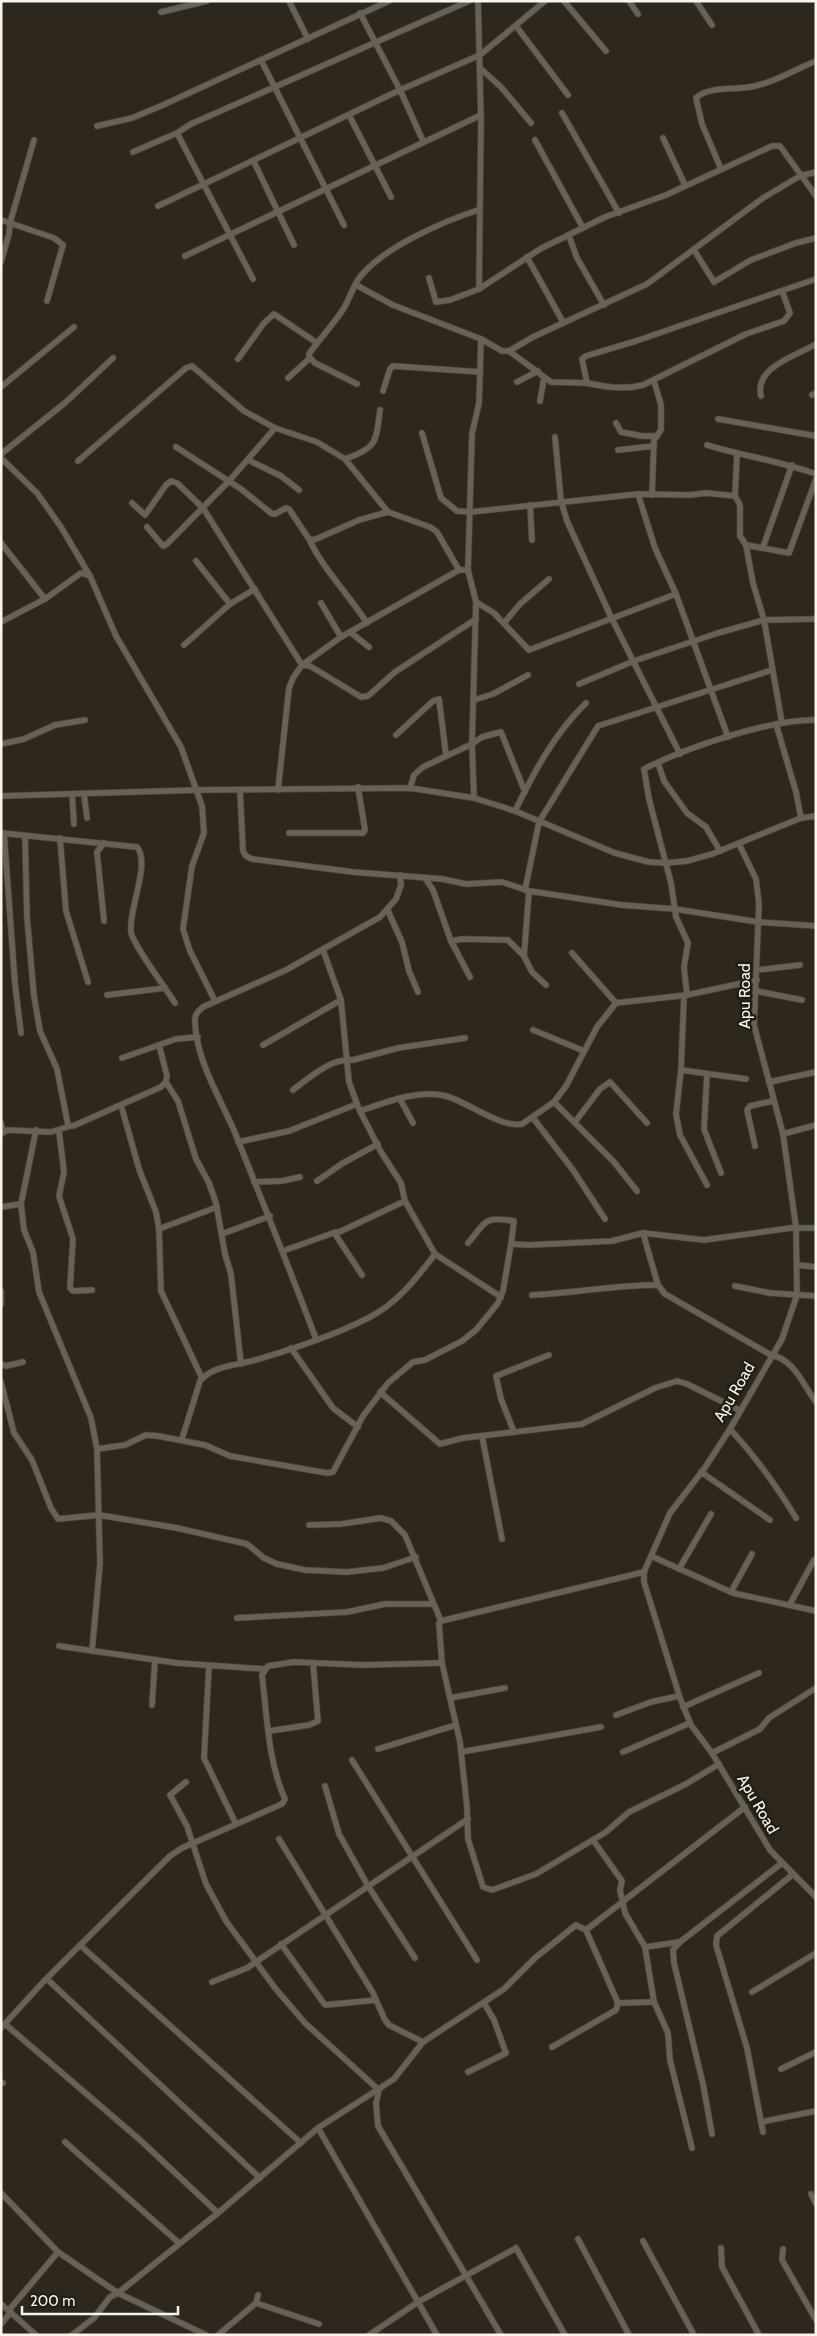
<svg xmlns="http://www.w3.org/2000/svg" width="817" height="2336" viewBox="0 0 817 2336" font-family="Cabin,sans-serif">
  <rect width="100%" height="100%" fill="#2d271e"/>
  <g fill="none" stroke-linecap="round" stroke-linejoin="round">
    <g stroke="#47423a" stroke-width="7">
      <g id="minor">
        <polyline points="289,1 308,39"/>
        <polyline points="478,1 481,121 479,289"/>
        <polyline points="564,1 606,51"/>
        <polyline points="629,1 638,14"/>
        <polyline points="696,1 712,25"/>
        <polyline points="161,12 207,1"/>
        <polyline points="360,13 400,90 423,141"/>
        <polyline points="516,26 568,95"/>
        <polyline points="261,60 344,225"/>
        <polyline points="480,68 501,87 531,123"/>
        <polyline points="562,113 619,213"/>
        <polyline points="349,115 391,197"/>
        <polyline points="97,126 132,118 163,105 389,1"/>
        <polyline points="177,133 253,279"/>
        <polyline points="663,138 685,185"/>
        <polyline points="535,140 583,228"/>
        <polyline points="133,152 177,133 191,124 469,1"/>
        <polyline points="254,162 294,245"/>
        <path d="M721,169L702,124L696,98C708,86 734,90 750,87C773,83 794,70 816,61"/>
        <polyline points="158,206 400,90 480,55 545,1"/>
        <polyline points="1,220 54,238 63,245 47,301"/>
        <polyline points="569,236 577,258 604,305"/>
        <polyline points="694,250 714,282 751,260 796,243 816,238"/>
        <polyline points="185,256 481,115"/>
        <polyline points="527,257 563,322"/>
        <polyline points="1,262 9,234 10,223 34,140"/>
        <polyline points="429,278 436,302 450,300 479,289 540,249 605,217 666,195 772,146 780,146 816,196"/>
        <polyline points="356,285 393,305 481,339 502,351 509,351 533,337 647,284 763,198 800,176 816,172"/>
        <polyline points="509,351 551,382 587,383 582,359 586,356 636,341 816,279"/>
        <polyline points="238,359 264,323 274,314 317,343"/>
        <polyline points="288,378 310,358"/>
        <polyline points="517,382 538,371"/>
        <path d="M587,383C605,387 624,390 643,385L746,334L784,321L790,313L782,291"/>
        <path d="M357,384L315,363L310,358L309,354C320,338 334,324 344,308C350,298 353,286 360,277C384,247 442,222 478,210"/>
        <polyline points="1,387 74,327"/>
        <polyline points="383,391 390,369 393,366 480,372"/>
        <polyline points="812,395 816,393"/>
        <path d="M761,396C754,367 796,356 816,344"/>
        <polyline points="540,401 544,378"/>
        <polyline points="718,419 816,436"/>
        <polyline points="616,423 621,432 642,436 657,436"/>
        <polyline points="422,433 441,498 457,511 471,512 638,494 690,495 706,493 735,496 740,505 740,536 746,545 753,583 764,620 782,723"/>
        <polyline points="555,437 561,501 567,521 611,617 680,754"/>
        <path d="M707,445C743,456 780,461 816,474"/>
        <polyline points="176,447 241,489 271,513 275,514 286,508 289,509 309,539 314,540 359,520 388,512"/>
        <polyline points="618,450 654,446"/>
        <polyline points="1,454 66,402 113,358"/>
        <polyline points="1,458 37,493 61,527 90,576 116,636 181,747 202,806 204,833 192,866 183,929 190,951 215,1001"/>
        <path d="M345,459C377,448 376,442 380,410"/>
        <polyline points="248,460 281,476 299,490"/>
        <polyline points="78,461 186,368 192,366 244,411 275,428 317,442 345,459 388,512 430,527 437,532 459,570"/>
        <polyline points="638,494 655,548 676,594 728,737"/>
        <polyline points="652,495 654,440 661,430 661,405 654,381"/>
        <polyline points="735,496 737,454"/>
        <polyline points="132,503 145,515 166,485 171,481 177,483 203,508 302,665 310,666 361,697 368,696 395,672 476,619"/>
        <polyline points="530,505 532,540"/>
        <polyline points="147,527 163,546 167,544 229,481 275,428"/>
        <path d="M309,539C323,569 349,595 367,623"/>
        <polyline points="1,543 45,599"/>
        <polyline points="746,545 789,553 816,479"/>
        <polyline points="763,547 792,465"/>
        <polyline points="196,561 230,604"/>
        <polyline points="476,602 494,613 529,650 676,594"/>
        <polyline points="321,603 341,637"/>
        <polyline points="1,622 45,599 81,573 90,576"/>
        <polyline points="504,623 520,604 549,579"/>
        <polyline points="350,632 369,647"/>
        <polyline points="184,645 230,604 255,589"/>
        <polyline points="579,684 634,661 718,633 764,620 816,619"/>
        <polyline points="474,700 493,694 528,675"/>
        <polyline points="776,724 796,792 801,818"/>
        <polyline points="396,735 433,701 439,699 446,755"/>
        <polyline points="1,744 24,739 55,725 85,720"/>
        <polyline points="658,763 664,781 687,813 706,827 720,851"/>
        <polyline points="410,788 414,775 423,767 472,744 482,737 501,732 525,792"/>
        <polyline points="278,790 289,688 293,678 302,665 341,637 459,570 468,570"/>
        <polyline points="240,791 243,851 246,856 252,859 353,872 442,879 466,884 502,882 529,891 622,905 675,909 758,922 816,926"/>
        <polyline points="72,794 74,824"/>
        <polyline points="84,794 87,818"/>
        <polyline points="1,796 198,790 410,788 474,798 515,811 615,853 649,862 666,863 687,861 712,854 801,818 816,816"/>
        <polyline points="474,798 472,744 476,602 468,570 472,434 479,403 481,339"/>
        <path d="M515,811C534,772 554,734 586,703"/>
        <path d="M1,833L137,847C151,864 128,910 131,932C132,943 167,990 175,1003"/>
        <polyline points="4,833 15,984 21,1033"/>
        <polyline points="289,833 363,833 365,830 358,787"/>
        <polyline points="25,836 27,917 34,996 40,1031 57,1069 68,1125 73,1126 161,1087 166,1082 167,1076 159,1045 176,1039 198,1037"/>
        <polyline points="60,838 66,911 88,982"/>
        <polyline points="104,843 97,852 104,921"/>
        <polyline points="739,844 756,879 759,904 754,1025 783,1134 796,1227 797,1295 782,1339 730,1429 704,1469 670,1513 644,1572 644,1582 680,1698 691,1725 712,1753 770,1850 816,1897"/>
        <polyline points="425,878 433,890 451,941 470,977"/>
        <polyline points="525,890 539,822 598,726 772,670"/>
        <polyline points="529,891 524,956 532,972 546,985"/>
        <polyline points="388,911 402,942 409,971 418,992"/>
        <polyline points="451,941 462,939 508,940 524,956"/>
        <polyline points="572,953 616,1003"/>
        <polyline points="757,970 800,965"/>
        <polyline points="756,991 802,1000"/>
        <polyline points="107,995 165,988"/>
        <path d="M687,995L684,967L688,943L676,917L671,883L649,799L644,769C685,748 770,719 816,720"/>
        <polyline points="684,996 681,1070 676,1114 680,1135 707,1185"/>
        <polyline points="533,1030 584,1051"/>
        <polyline points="263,1045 341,1000"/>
        <polyline points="122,1058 159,1045"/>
        <polyline points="681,1070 746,1079"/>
        <polyline points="707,1074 704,1129 721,1173"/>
        <polyline points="166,1082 178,1101 196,1159 209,1183 216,1203 225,1254 231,1274 241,1364"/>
        <polyline points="769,1082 816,1072"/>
        <path d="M293,1090C310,1077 331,1058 353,1060L398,1048L465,1038"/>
        <polyline points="400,1099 413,1123"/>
        <polyline points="554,1102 614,1162 637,1191"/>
        <path d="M357,1104L360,1111C386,1102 419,1089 446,1096C468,1102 500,1128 522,1124L554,1102L566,1086L597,1027L616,1003L687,995L757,980"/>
        <polyline points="121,1105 139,1169 156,1212 159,1229 161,1291 202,1378"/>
        <polyline points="360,1111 381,1152 401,1183 405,1201 435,1254 501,1297"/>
        <polyline points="533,1118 573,1170 605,1219"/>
        <polyline points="575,1122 600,1089 610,1082 647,1123"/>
        <polyline points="1,1123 3,1132"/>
        <polyline points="36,1130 21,1204 24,1230 33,1252 39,1292 91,1418 97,1449 100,1564 92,1651"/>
        <polyline points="59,1131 64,1172 59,1196 73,1239 70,1288 73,1291 92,1290"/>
        <polyline points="1,1134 7,1130 51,1132 70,1126"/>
        <polyline points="783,1134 816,1125"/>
        <polyline points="238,1142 289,1131 357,1104 349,1082 341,1000 323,950"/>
        <polyline points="755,1146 747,1110 750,1106 773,1101"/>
        <polyline points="317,1181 343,1163 378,1144"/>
        <polyline points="254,1182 282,1181 300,1177"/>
        <polyline points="1,1207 21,1204"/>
        <polyline points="159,1229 217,1207"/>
        <path d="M643,1233L658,1285L665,1294L771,1355C794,1359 803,1385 816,1402"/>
        <polyline points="222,1234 270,1216"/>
        <path d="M468,1243C487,1221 483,1216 514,1221L511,1244"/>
        <polyline points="283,1251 336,1232"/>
        <polyline points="798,1265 816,1267"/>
        <polyline points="362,1275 335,1234 405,1201"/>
        <polyline points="735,1286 770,1293 816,1296"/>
        <polyline points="1,1291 1,1304"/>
        <path d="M532,1295C574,1293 615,1285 658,1285"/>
        <path d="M316,1339C291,1272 264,1206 238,1140C223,1102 197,1064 195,1023C194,1015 198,1011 203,1007L286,970L380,917L396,899L401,885L400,875"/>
        <polyline points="291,1348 333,1408 358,1427"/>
        <polyline points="1,1364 6,1366 23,1362"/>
        <polyline points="1,1382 14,1433 32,1460 51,1508 58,1519 99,1515 177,1528 247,1544 264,1558 277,1564 305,1570 347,1572 383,1568 416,1557"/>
        <polyline points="380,1392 440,1444 463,1438 582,1424 655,1388 677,1381 687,1384 739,1410"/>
        <path d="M730,1429C756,1457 776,1485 796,1518"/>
        <polyline points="514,1432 501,1399 496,1376 549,1355"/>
        <polyline points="482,1436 502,1539"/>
        <path d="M182,1439L200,1381C212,1365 241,1365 259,1359C296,1348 336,1335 370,1317C396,1304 417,1278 435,1254"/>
        <polyline points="97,1449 125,1445 146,1435 158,1436 205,1445 230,1456 327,1473 333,1472 363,1416 388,1383 413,1362 425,1360 462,1341 476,1330 498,1303 503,1291 511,1244 528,1245 612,1241 643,1233 704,1240 791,1228 816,1228"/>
        <polyline points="701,1472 770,1520"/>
        <polyline points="309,1525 341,1524 381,1518 391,1521 405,1535 441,1621"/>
        <polyline points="651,1556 733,1593 816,1611"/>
        <polyline points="679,1569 711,1514"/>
        <polyline points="644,1572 441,1621 439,1623 442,1663 460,1742 467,1807 468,1839 483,1887 492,1890 536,1874 606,1832 629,1812 686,1784 719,1764"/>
        <polyline points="731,1592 752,1554"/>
        <polyline points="790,1604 814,1560"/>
        <polyline points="237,1618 347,1612 385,1604 433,1604"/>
        <polyline points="59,1646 177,1663 264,1669"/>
        <polyline points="209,1666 204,1758 236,1824"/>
        <polyline points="450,1698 505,1688"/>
        <polyline points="152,1705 155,1660"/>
        <polyline points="683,1707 759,1673"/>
        <polyline points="616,1715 651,1702 679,1696"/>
        <polyline points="269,1731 309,1725 318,1721 313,1663"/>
        <polyline points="378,1749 456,1725"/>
        <polyline points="461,1752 601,1727"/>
        <polyline points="623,1752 690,1723"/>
        <polyline points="712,1753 760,1729 769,1718 816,1688"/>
        <polyline points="352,1760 477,1960"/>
        <polyline points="186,1782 170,1795 187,1826 206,1884 226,1921 275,1988 305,2023 379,2090"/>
        <polyline points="325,1786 339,1834 368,1886 415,1958"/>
        <polyline points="279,1839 373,1993 385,2020 389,2025 423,2042"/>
        <polyline points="593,1840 622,1881 620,1890 625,1913 645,1947 654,2002 668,2033 670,2060 692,2148"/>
        <polyline points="586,1930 745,1807"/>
        <polyline points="281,1944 325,2005 376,2000"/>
        <polyline points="80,1945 301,2143"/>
        <polyline points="645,1947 680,1942"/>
        <polyline points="47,1979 260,2178"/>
        <polyline points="212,1982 247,1968 468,1819"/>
        <polyline points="752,1992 816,1953"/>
        <polyline points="618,2003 654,2002"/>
        <polyline points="5,2024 139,2139 218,2213"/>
        <path d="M1,2028L44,1981L170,1856L182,1848L282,1804L285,1799C268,1762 267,1715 262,1675L268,1666L294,1662L362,1665L442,1663"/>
        <polyline points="781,2069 816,2052"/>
        <polyline points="468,2072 506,2053 494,2020 484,2003"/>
        <polyline points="1,2082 3,2083"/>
        <polyline points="379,2090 376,2103 378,2126 501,2335"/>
        <polyline points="761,2122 816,2111"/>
        <polyline points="318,2128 437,2335"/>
        <polyline points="763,2132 747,2048 716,1945 717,1936 792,1875"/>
        <polyline points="712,2134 703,2084 674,1963 673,1950 680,1942 782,1863"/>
        <polyline points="65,2142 179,2243"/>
        <polyline points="1,2193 58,2252"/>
        <polyline points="811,2194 816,2204"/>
        <polyline points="578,2239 629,2335"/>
        <polyline points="643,2241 694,2335"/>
        <polyline points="721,2248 722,2267 759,2335"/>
        <polyline points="783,2249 782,2260 816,2320"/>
        <polyline points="256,2303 319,2324"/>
        <polyline points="1,2304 36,2335"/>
        <polyline points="9,2310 58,2252 118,2293 206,2335"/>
        <polyline points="1,2324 11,2312"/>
        <polyline points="72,2335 94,2318 110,2297 118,2293 218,2213 318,2128 394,2079 423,2042 504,1989 535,1958 576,1925 586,1930 618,2003 616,2010 552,2047"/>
        <polyline points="218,2335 256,2303 258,2295"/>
        <polyline points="369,2335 418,2302 516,2248 565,2335"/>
      </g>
    </g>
    <use href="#minor" stroke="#676156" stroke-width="5.5"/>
  </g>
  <g text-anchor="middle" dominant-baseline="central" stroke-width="5" stroke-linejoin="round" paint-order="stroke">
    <g font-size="16" fill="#f8f4ee" stroke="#231e14">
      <text transform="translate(744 996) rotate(-90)">Apu Road</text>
      <text transform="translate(734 1392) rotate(-60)">Apu Road</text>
      <text transform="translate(758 1804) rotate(60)">Apu Road</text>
    </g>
  </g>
  <rect width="817" height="2336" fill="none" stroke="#f8f4ee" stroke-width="5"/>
  <path d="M22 2306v8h156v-8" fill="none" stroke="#f8f4ee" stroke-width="2.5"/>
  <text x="30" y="2306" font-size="15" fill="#f8f4ee" stroke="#231e14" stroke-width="4" paint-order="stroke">200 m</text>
</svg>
